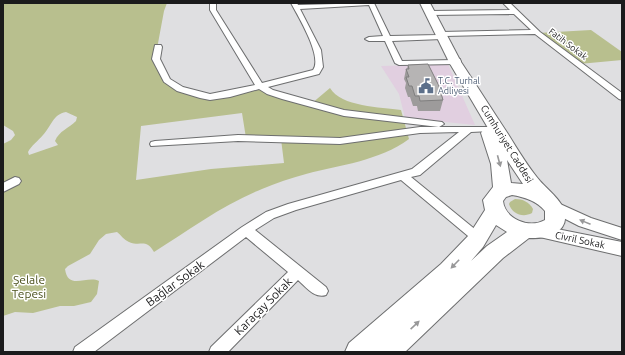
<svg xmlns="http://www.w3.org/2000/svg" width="625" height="355" viewBox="0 0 625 355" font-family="Ubuntu,sans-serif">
  <rect width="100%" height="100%" fill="#dfdfe1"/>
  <polygon fill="#e1cfe0" points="448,64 475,125 405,118 399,94 381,66"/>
  <g fill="#b8bf8e" fill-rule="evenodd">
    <path d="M3,3H167L164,11L156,54L172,84L203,96L259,85L311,104L330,88C341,107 381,107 401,110L409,139C379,161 340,165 306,174C291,178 276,183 262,189C224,204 189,230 154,252C146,238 141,247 129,242C124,240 121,235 117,232L106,234L99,240L90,254L68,266L65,269C68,291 87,275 99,281L97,294L91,302L74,306H60L33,313L15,312L3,316V144L11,140L15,135L13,131L3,125ZM66,112L77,117L76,121C69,128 59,131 55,141L58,145L29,155L28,152C31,146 38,141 43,135C51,127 53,114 66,112ZM242,113L246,138L281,139L284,163L211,169L136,180L141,126Z"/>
    <polygon points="591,30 622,52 622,60 579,64 538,33"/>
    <path d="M515,199C523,199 529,202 533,209L532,213C523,218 512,214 509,204L510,202Z"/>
  </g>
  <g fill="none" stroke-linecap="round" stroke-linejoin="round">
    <g stroke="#6d6e6f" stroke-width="2">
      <g id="minor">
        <path d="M210,3H216V10L262,83L313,70C323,57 298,16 291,3H297L298,5L374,3L390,36L438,35L439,33L441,32L531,30L514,14L430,15L427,13L430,11L510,10L503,3H510L540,32L622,93V100L619,99L535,34L445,36V39H442L392,41L402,61L455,60L459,62L455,64L399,65L395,63L385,41H369L365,39L369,37L383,36L369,5L300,9L321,50L323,67L319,74L268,87L273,90L344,110L442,122L444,124L439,127H491L493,129L491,131L471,132L420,175L411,177L482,235L484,238L482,241L478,243L474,241L401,180L296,210L274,218L255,230L326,287L328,291L326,295C315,299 306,287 298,280L228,352H209L211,347L288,272L246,237L94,352H73L75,347L242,227L266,212L288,204L412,169L459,132L420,133L340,144L238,141L151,146L150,144L151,142L155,141L238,135L340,138L420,127H439L344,116L282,99L267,94L259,89L230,97L210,100L200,98L177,91L164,82L152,59L155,45H161L162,47L160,59L170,79L183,87L210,94L255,85L210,10Z"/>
        <polygon points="15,177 19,178 21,181 19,184 3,192 3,183"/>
      </g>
    </g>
    <g stroke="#6d6e6f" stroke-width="2">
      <g id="tertiary">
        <polygon points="549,199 591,218 622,228 622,240 579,226 544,208 542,204 544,200"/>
        <polygon points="537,225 622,242 622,256 531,235 529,231 531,227"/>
      </g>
    </g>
    <g stroke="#6d6e6f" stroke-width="2">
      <polygon id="primary" points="420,3 430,3 461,62 459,65 451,65 449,62"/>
    </g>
    <g stroke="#6d6e6f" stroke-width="2">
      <path id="trunk" d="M455,58L460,59L461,62C477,86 492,110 508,134C518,150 528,167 540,181C549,191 564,202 565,215C567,234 544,239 529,238L503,258L405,352H345L349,343L441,264L469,235L485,210L483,200L493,187L491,164L481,133L483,130L488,128L449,62L450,59ZM507,160L523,184L511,183ZM512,195C524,197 537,201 545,211V220C529,229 505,219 503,201L506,197ZM496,225L507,232L487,246L471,261L483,247Z"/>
    </g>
    <use href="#minor" fill="#fff" fill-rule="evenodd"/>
    <use href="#tertiary" fill="#fff" fill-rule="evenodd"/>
    <use href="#primary" fill="#fff" fill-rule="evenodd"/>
    <use href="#trunk" fill="#fff" fill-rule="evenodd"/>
  </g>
  <polygon fill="#9d9b9b" points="408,65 443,100 440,111 418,111 417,106 413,106 410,97 408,97 405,88 406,83 404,79 406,69 407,69"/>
  <polygon fill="#b6b4b4" stroke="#7f7e7e" points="428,64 439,86 443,100 420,101 419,96 415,96 412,86 409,86 406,77 409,77 406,69 409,69 408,65"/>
  <defs><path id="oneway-solid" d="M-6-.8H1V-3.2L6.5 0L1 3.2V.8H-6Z"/></defs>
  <g fill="#989899">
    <use href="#oneway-solid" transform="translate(499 161) rotate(75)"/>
    <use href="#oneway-solid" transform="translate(585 222) rotate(-158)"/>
    <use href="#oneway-solid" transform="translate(455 264) rotate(134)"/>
    <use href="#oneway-solid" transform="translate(415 325) rotate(-43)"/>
  </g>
  <defs>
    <g id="civic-bare" transform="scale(1.2)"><path d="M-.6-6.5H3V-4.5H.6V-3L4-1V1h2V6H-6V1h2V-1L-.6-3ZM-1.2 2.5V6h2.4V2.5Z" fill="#5c6f8a" stroke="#fff" stroke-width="2.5" paint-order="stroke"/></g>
  </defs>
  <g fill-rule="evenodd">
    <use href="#civic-bare" x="426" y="86"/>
  </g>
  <g text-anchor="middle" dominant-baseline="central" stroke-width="3" stroke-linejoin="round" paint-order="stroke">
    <g font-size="9" fill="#1b1b1c" stroke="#fff">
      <text transform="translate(568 44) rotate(37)">Fatih Sokak</text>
    </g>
    <g font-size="9" fill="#4e5e75" stroke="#fff" text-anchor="start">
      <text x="438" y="81">T.C. Turhal<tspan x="438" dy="10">Adliyesi</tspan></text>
    </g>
    <g font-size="10" fill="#1b1b1c" stroke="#fff">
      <text transform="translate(507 144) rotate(58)">Cumhuriyet Caddesi</text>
      <text transform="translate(580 240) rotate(12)">Civril Sokak</text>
    </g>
    <g font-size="12" fill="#4c521e" stroke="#fff">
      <text x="29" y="279">Şelale<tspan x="29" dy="14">Tepesi</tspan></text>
    </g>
    <g font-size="12" fill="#1b1b1c" stroke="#fff">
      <text transform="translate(175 283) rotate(-36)">Bağlar Sokak</text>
      <text transform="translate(263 306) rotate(-45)">Karaçay Sokak</text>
    </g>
  </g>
  <rect width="625" height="355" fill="none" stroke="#1b1b1c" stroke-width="8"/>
</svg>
